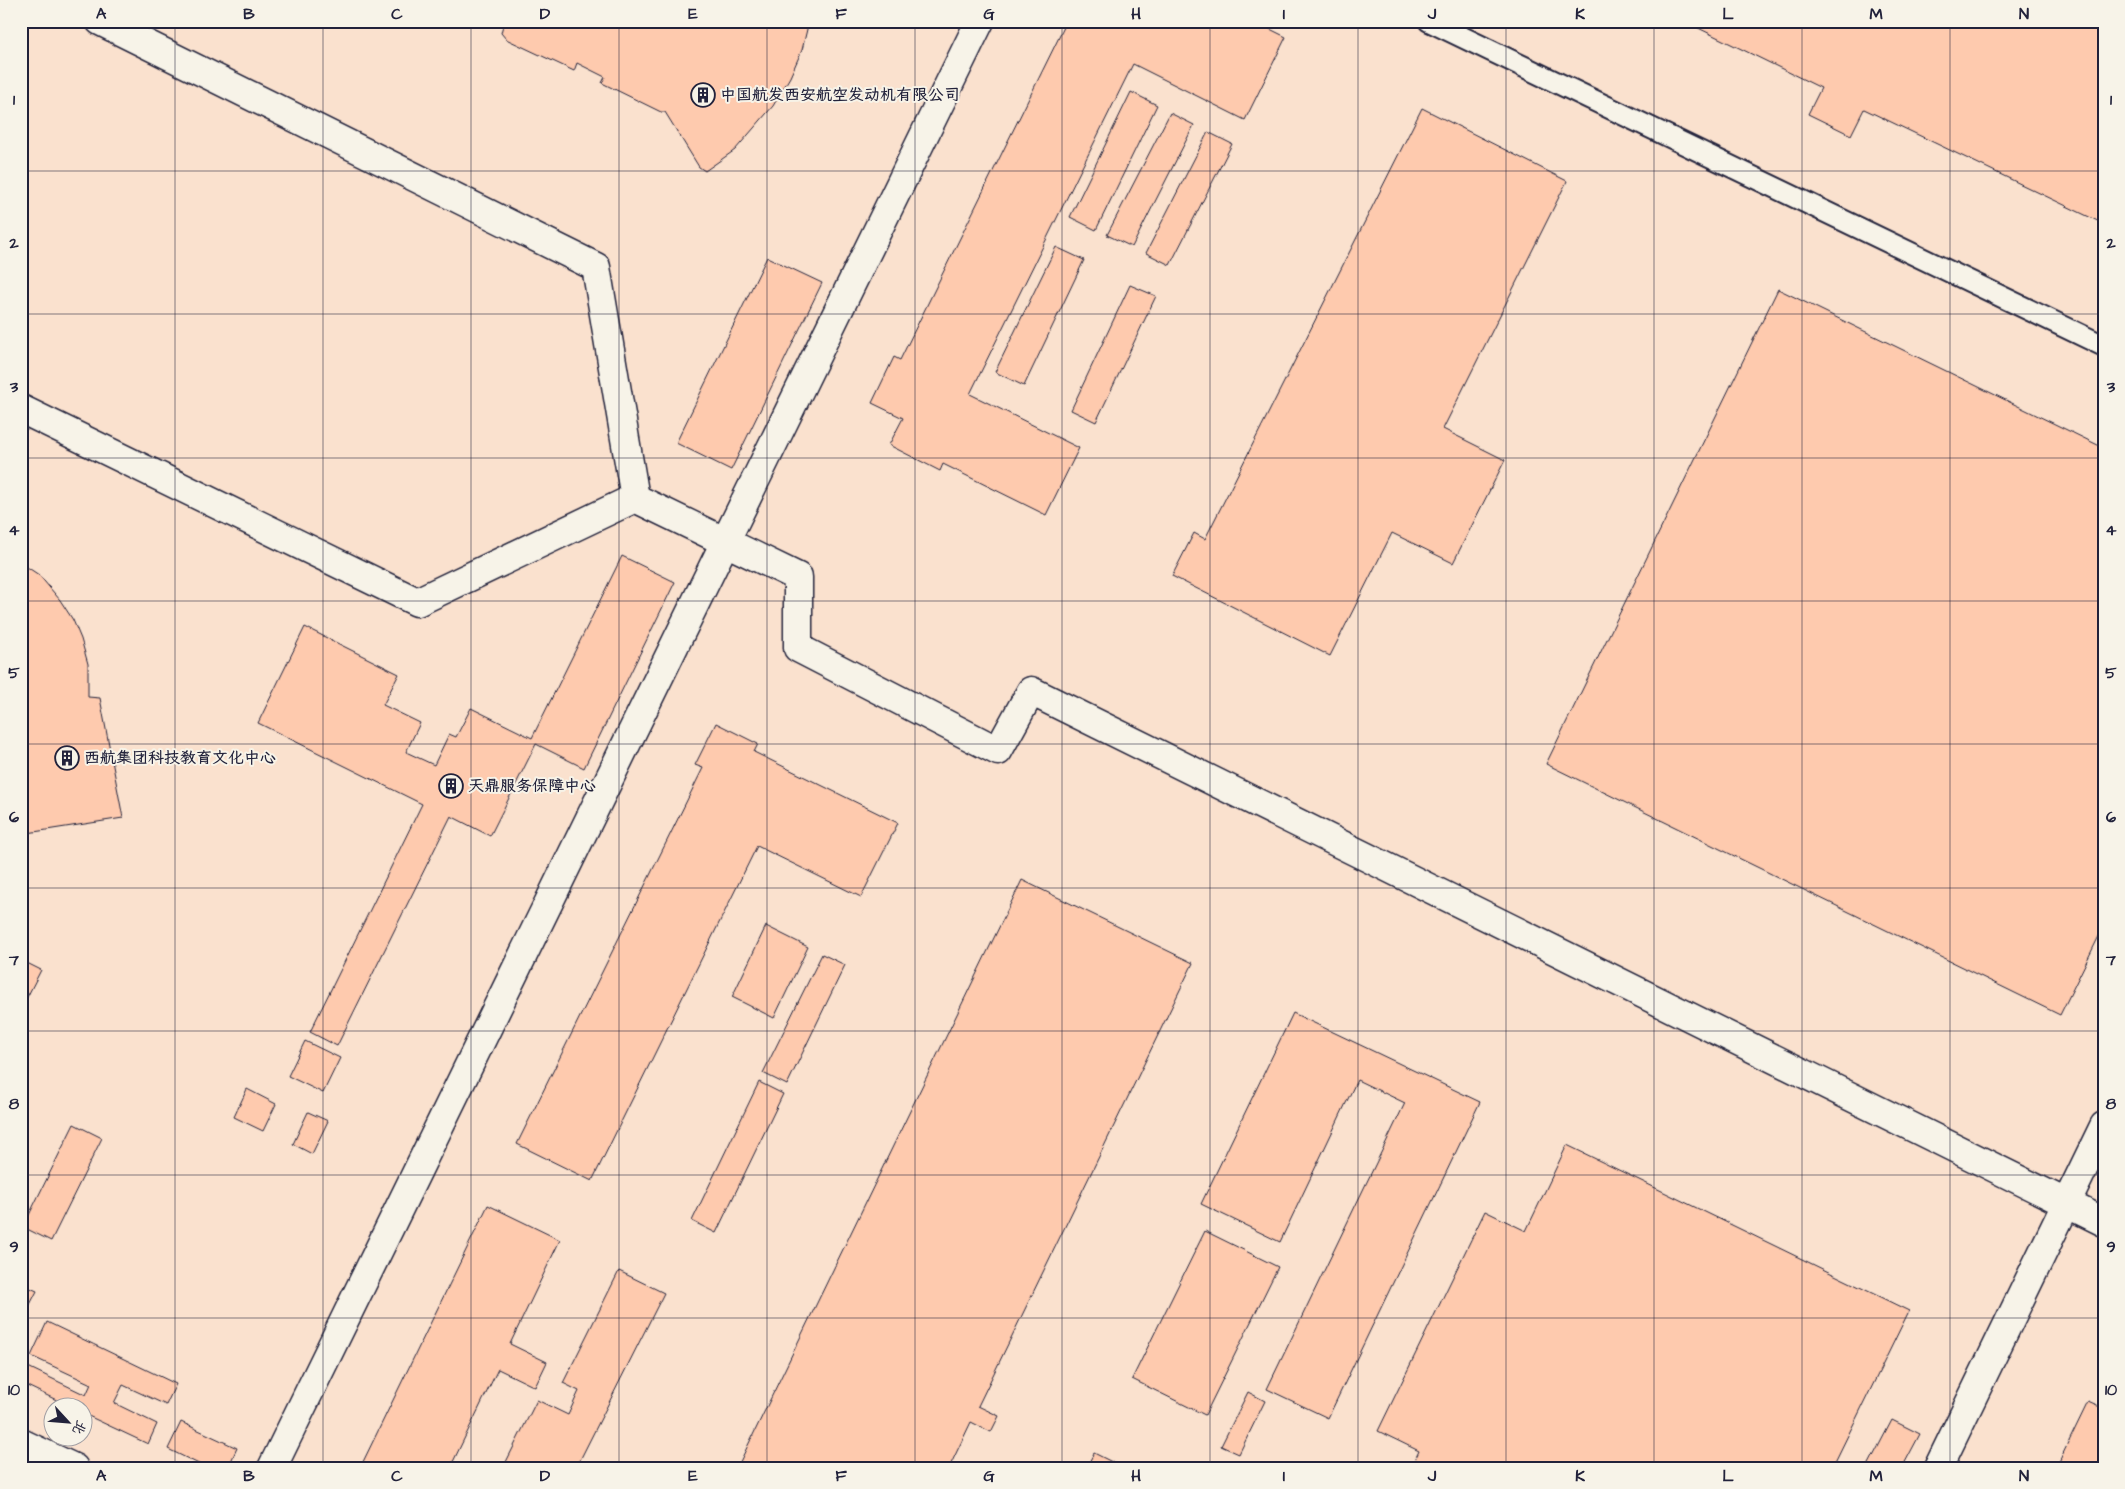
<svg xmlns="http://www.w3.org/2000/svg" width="2125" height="1489" viewBox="0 0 2125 1489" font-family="'Architects Daughter','LXGW WenKai TC',sans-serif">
  <rect width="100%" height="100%" fill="#f8ebdc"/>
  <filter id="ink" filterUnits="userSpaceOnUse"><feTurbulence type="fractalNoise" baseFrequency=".02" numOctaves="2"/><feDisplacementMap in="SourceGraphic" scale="10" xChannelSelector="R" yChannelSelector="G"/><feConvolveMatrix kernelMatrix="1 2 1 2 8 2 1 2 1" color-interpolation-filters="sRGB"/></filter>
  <g filter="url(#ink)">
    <path fill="#fae1ce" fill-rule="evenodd" d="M21,21H2104V1468H21ZM52,1406H82V1436H52Z"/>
    <g fill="#fecaae" stroke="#22223b">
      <polygon points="504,21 809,21 802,50 790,77 773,106 735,150 705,171 699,167 665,112 661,112 602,83 605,77 577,63 574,71 506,39 501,33"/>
      <polygon points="1067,21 1254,21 1286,37 1245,120 1133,64 970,394 1079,448 1046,515 943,464 940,471 889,445 903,418 872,403 894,357 900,360"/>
      <polygon points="1684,21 2104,21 2104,224 1864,109 1851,135 1808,114 1821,88"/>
      <polygon points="1131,92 1157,105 1096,230 1070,217"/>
      <polygon points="1422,108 1567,181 1443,429 1505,460 1453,563 1392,533 1330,656 1172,576 1194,533 1205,539"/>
      <polygon points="1170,113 1194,125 1132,247 1107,235"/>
      <polygon points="1208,132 1232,144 1170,265 1146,253"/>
      <polygon points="1056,247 1084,260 1024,386 995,372"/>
      <polygon points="767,257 822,283 731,470 676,443"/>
      <polygon points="1130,285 1156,296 1096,422 1071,410"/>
      <polygon points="1778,289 2104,448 2104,926 2060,1015 1546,764"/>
      <polygon points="622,556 675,582 584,768 536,744 490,836 451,816 337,1046 310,1032 422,804 258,723 305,627 399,674 383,705 420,723 406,752 434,765 449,734 456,737 471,708 532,738"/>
      <polygon points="21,563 39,575 60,600 73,620 81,639 88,664 88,697 100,698 123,818 21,834"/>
      <polygon points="716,723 758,744 754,752 898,823 861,897 757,846 592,1181 517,1144 703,768 695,765"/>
      <polygon points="1022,880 1193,963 978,1406 999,1416 991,1432 971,1422 949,1468 737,1468"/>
      <polygon points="766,926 808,947 774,1018 732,997"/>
      <polygon points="822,954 845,965 787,1085 763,1073"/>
      <polygon points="21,960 41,970 21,1009"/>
      <polygon points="1293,1013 1480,1102 1328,1418 1267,1389 1405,1103 1357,1080 1280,1242 1201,1204"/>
      <polygon points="305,1041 340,1058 323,1093 288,1076"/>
      <polygon points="759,1082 783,1094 716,1233 692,1221"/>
      <polygon points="247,1089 276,1104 263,1131 234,1117"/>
      <polygon points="308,1112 328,1121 312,1154 293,1144"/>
      <polygon points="74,1124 102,1138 51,1241 23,1227"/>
      <polygon points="1567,1145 1909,1311 1832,1468 1411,1468 1419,1451 1378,1431 1485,1211 1526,1231"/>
      <polygon points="488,1205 560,1240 510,1344 547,1362 535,1387 498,1369 450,1468 360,1468"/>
      <polygon points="1205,1231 1278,1267 1205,1415 1132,1379"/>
      <polygon points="619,1271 664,1293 576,1468 503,1468 537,1400 568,1415 579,1391 563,1383"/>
      <polygon points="21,1284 37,1291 25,1314 21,1313"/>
      <polygon points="47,1322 176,1384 166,1405 123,1385 114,1403 157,1424 148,1444 82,1413 82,1406 69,1406 21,1383 21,1375 26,1366 86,1395 91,1384 31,1356"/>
      <polygon points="1248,1392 1265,1401 1239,1454 1221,1446"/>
      <polygon points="2088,1402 2104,1409 2104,1468 2056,1468"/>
      <polygon points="1892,1420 1920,1434 1902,1468 1867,1468"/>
      <polygon points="181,1422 237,1448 228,1468 207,1468 168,1449"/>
      <polygon points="1094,1453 1124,1468 1086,1468"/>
    </g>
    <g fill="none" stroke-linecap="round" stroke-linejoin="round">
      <g stroke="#22223b" stroke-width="24">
        <polyline id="service" points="1429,21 2104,346"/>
      </g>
      <g stroke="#22223b" stroke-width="31">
        <g id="minor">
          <polyline points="100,21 596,267 635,498"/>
          <polyline points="21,409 417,602 635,498 798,577 798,648 998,751 1031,691 2104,1222"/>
          <polyline points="21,1443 74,1468"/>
          <polyline points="272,1468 980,21"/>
          <polyline points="1938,1468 2104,1126"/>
        </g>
      </g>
      <use href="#service" stroke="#f7f3e8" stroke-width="20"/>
      <use href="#minor" stroke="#f7f3e8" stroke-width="28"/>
    </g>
  </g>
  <path fill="none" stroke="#22223b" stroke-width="1" stroke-opacity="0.55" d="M175,21V1468M323,21V1468M471,21V1468M619,21V1468M767,21V1468M915,21V1468M1062,21V1468M1210,21V1468M1358,21V1468M1506,21V1468M1654,21V1468M1802,21V1468M1950,21V1468M21,171H2104M21,314H2104M21,458H2104M21,601H2104M21,744H2104M21,888H2104M21,1031H2104M21,1175H2104M21,1318H2104"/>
  <defs>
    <g id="building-ring" transform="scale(1.25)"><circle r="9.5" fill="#f7f3e8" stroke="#22223b" stroke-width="1.5"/><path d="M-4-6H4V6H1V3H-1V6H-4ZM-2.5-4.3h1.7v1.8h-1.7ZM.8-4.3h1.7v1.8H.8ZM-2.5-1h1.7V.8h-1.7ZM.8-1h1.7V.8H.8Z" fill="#22223b"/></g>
  </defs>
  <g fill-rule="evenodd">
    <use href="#building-ring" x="703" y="95"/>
    <use href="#building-ring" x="67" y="758"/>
    <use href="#building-ring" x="451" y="786"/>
  </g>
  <g text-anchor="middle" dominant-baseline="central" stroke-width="4" stroke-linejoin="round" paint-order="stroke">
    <g font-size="16" font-weight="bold" fill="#22223b" stroke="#f7f3e8" text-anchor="start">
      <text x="720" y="95">中国航发西安航空发动机有限公司</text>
      <text x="84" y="758">西航集团科技教育文化中心</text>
      <text x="468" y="786">天鼎服务保障中心</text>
    </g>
  </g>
  <rect width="2125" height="1489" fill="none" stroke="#f7f3e8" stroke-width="55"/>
  <g transform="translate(68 1422) rotate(116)"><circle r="24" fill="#f7f3e8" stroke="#a29fa3"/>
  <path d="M0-4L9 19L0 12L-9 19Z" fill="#22223b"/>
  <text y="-8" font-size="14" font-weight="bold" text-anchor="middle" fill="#22223b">北</text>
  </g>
  <rect x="28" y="28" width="2070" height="1434" fill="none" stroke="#22223b" stroke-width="2"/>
  <g font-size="16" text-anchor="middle" font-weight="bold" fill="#22223b">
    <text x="101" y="19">A</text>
    <text x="249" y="19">B</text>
    <text x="397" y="19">C</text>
    <text x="545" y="19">D</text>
    <text x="693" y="19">E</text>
    <text x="841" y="19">F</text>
    <text x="989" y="19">G</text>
    <text x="1136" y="19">H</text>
    <text x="1284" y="19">I</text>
    <text x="1432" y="19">J</text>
    <text x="1580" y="19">K</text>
    <text x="1728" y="19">L</text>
    <text x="1876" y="19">M</text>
    <text x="2024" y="19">N</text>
    <text x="14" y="105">1</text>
    <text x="2111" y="105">1</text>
    <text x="14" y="248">2</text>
    <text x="2111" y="248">2</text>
    <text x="14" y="392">3</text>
    <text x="2111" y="392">3</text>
    <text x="14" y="535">4</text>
    <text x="2111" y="535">4</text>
    <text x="14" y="678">5</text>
    <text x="2111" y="678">5</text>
    <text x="14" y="822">6</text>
    <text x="2111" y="822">6</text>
    <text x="14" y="965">7</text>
    <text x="2111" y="965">7</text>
    <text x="14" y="1109">8</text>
    <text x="2111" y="1109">8</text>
    <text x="14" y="1252">9</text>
    <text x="2111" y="1252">9</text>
    <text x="14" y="1395">10</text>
    <text x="2111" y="1395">10</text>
    <text x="101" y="1481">A</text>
    <text x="249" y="1481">B</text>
    <text x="397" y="1481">C</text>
    <text x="545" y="1481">D</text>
    <text x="693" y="1481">E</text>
    <text x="841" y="1481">F</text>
    <text x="989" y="1481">G</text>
    <text x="1136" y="1481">H</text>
    <text x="1284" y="1481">I</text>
    <text x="1432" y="1481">J</text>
    <text x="1580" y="1481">K</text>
    <text x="1728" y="1481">L</text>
    <text x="1876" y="1481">M</text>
    <text x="2024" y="1481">N</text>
  </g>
</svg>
